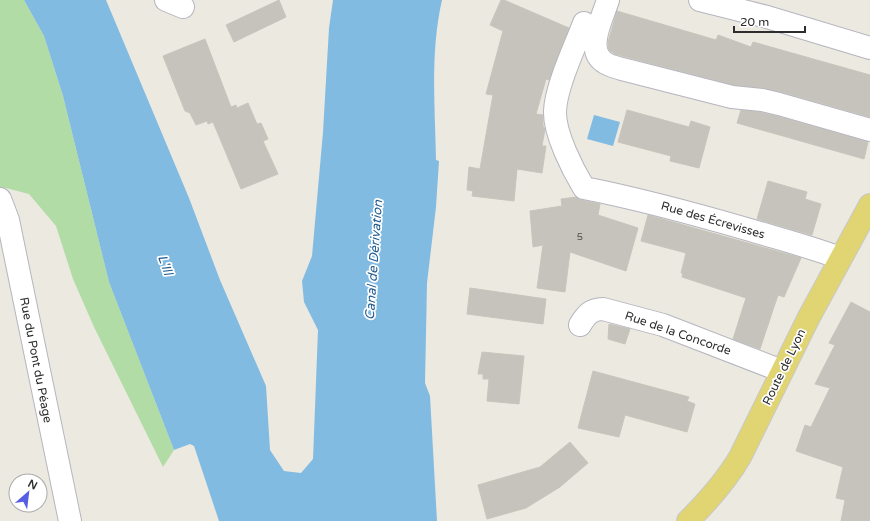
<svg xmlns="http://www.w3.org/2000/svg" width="870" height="521" viewBox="0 0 870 521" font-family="'Varela Round',sans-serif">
  <rect width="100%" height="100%" fill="#ece9e1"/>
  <polygon fill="#b1dca5" points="0,0 24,0 44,36 63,96 109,282 174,450 163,467 94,327 73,279 56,226 29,194 6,188 0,191"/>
  <g fill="#82bbe1">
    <path d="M24,0H106L189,198L220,280L266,386L270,450L284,471L301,473L313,459L318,330L304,302L302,281L312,256L323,132L329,28L333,0H442C430,52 435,107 436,160L439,161L436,207L427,283L425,383L430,396L437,521H219L194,446L190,444L174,450L109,282L63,96L44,36Z"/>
    <polygon points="594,115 620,122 613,146 587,139"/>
  </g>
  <g fill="#c5c3bc" stroke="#c8c5bb">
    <polygon points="279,0 286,17 234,42 226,25"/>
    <polygon points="501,0 504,0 569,28 549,80 546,79 536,114 543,115 543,126 545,129 542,146 546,146 542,173 517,169 514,201 472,196 473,191 467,190 469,167 480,169 493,95 486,94 503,31 490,25"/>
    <polygon points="617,11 716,40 718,35 751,47 753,42 870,75 870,117 782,92 763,88 734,85 615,54 609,50 608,42"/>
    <polygon points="205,39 231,107 236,105 237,108 248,103 257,124 261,123 268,139 263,141 278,174 241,189 213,122 208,124 207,121 196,125 190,113 185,111 163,56"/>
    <polygon points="627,110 689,127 691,121 710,127 699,168 670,161 671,156 618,142"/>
    <polygon points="741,110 760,112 776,116 868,142 864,159 737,123"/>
    <polygon points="768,181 807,192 805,199 821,204 812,235 757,219"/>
    <polygon points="576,197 581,200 600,204 598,215 638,228 626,271 570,252 565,292 537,288 543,245 533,247 530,211 562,206 561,199"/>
    <polygon points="648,215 801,258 784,297 778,295 760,349 733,339 746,298 682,277 683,273 681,273 686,253 641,241"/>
    <polygon points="470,288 546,299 543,324 467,314"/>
    <polygon points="851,302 870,312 870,521 841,521 845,500 836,498 843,467 796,451 805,425 811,427 830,388 815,384 835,345 829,343"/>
    <polygon points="609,324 630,329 625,344 608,339"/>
    <polygon points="482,352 524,356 519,404 487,401 489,379 483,379 483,374 478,374"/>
    <polygon points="593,371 689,397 687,401 695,404 687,432 625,415 619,437 578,428"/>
    <polygon points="570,442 588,463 560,487 526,508 487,519 478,485 540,467"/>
  </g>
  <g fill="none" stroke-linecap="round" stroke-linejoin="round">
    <g stroke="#b5b5bf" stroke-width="24">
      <g id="minor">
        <polyline points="166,0 183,7"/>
        <path d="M608,0C603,17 585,49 604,62C609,66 616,67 622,69L732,97L762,100L779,104L870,130"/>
        <polyline points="700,0 767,17 870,48"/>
        <path d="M584,23C575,47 556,86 555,111C554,133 573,170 584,188C640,199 695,214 750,230C780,239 811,247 840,258"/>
        <polyline points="0,199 8,220 70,521"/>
        <path d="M580,325C586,315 591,309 603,309L663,325L782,371"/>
      </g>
    </g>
    <g stroke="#c8c8c8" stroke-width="24">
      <path id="major" d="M688,521C708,501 726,481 740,457L809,317L870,205"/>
    </g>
    <use href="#minor" stroke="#fff" stroke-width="22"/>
    <use href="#major" stroke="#e0d572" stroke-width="22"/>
  </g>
  <g text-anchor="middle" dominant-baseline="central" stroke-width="3.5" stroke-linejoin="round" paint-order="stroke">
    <g font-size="10" fill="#535251">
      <text x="580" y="237">5</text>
    </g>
    <g font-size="12" fill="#2d2d2d" stroke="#fff">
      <text transform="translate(713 220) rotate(16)">Rue des Écrevisses</text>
      <text transform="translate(678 333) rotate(19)">Rue de la Concorde</text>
      <text transform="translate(36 360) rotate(79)">Rue du Pont du Péage</text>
      <text transform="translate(784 367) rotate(-64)">Route de Lyon</text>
    </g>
    <g font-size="13" font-style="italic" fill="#1f5a8f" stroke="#fff">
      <text transform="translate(374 260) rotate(-86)">Canal de Dérivation</text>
      <text transform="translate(165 265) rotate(70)">L'Ill</text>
    </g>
  </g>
  <g transform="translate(28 493) rotate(28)"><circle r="19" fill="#ffffff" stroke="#ababab"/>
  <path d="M0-3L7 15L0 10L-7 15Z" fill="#565ee4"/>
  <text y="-6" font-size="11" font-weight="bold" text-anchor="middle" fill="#2d2d2d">N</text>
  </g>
  <path d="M734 26v6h71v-6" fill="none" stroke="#2d2d2d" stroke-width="2"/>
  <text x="740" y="26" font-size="12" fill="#2d2d2d" stroke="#ffffff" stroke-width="3" paint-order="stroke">20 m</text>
</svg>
